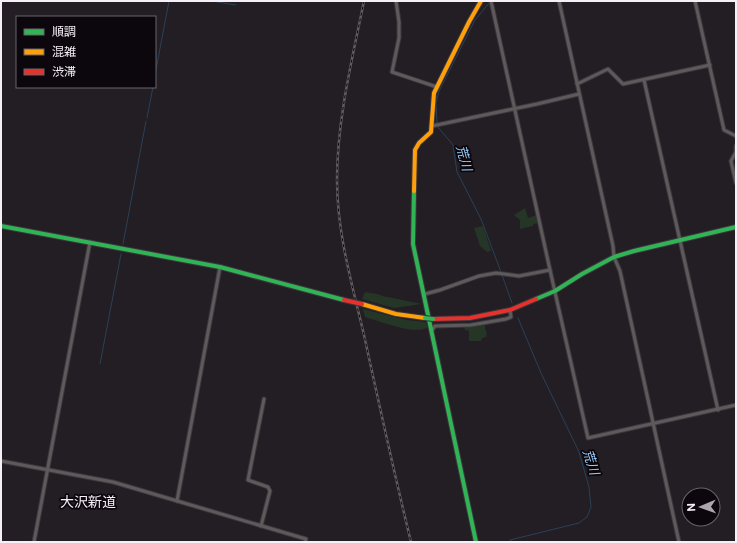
<svg xmlns="http://www.w3.org/2000/svg" width="737" height="543" viewBox="0 0 737 543" font-family="'Public Sans','Noto Sans JP',sans-serif">
  <rect width="100%" height="100%" fill="#231d24"/>
  <g fill="#253627">
    <polygon points="525,208 528,218 537,215 539,223 533,224 533,226 520,229 520,220 514,215"/>
    <polygon points="483,226 491,251 487,252 480,246 474,228"/>
    <polygon points="365,292 377,294 383,296 422,304 394,308 362,299"/>
    <path d="M363,309L407,320L425,322L428,327C416,336 379,321 365,317Z"/>
    <polygon points="485,325 485,330 487,332 486,337 482,338 481,341 469,341 469,331 465,330 464,327"/>
  </g>
  <g fill="none" stroke-linecap="round" stroke-linejoin="round">
    <g stroke="#294158" stroke-width="1">
      <polyline points="211,1 236,5"/>
      <polyline points="155,75 169,1"/>
      <polyline points="147,118 153,87"/>
      <polyline points="437,124 436,103 439,91 475,20 490,2"/>
      <polyline points="438,127 453,145 457,172 481,219 501,272"/>
      <polyline points="123,244 146,121"/>
      <polyline points="502,275 512,303"/>
      <polyline points="100,364 121,254"/>
      <polyline points="510,542 510,540 579,523 587,517 591,507 589,487 579,452 541,373 518,318"/>
    </g>
    <g stroke="#3c373d" stroke-width="5">
      <g id="street">
        <polyline points="396,1 399,22 399,38 392,72 437,87"/>
        <polyline points="491,1 550,270"/>
        <polyline points="559,1 613,246 614,257 620,271 679,542"/>
        <polyline points="695,1 724,130 736,136"/>
        <polyline points="644,80 718,410"/>
        <polyline points="577,84 608,69 623,84 710,65"/>
        <polyline points="432,126 537,104 579,94"/>
        <polyline points="736,146 736,152 731,161 736,183"/>
        <polyline points="425,294 440,290 479,276 496,273 519,276 550,270 588,438 736,405"/>
        <polyline points="432,330 435,326 471,325 506,319 511,317 510,310"/>
        <polyline points="1,461 113,482 306,539 305,542"/>
        <polyline points="177,501 220,267"/>
        <polyline points="261,526 270,491 268,487 248,480 264,399"/>
        <polyline points="34,542 90,242"/>
      </g>
    </g>
    <g stroke="#3c373d" stroke-width="6">
      <g id="fast">
        <polyline points="414,191 413,244 476,542"/>
        <polyline points="1,226 220,267 344,300"/>
        <polyline points="536,299 555,291 582,274 614,257 634,251 736,227"/>
      </g>
    </g>
    <g stroke="#3c373d" stroke-width="6">
      <g id="slow">
        <polyline points="414,191 415,150 419,143 431,132 434,93 469,22 481,1"/>
        <polyline points="362,304 396,314 425,318"/>
      </g>
    </g>
    <g stroke="#3c373d" stroke-width="6">
      <polyline id="jam" points="433,319 470,318 510,310 536,299"/>
    </g>
    <use href="#street" stroke="#5e5a5b" stroke-width="3"/>
    <use href="#fast" stroke="#30b455" stroke-width="4"/>
    <use href="#slow" stroke="#ff9f0a" stroke-width="4"/>
    <use href="#jam" stroke="#e5322d" stroke-width="4"/>
    <g stroke="#5f5c5f" stroke-width="2.5">
      <path id="rail" d="M364,1C352,60 337,120 337,180C337,233 352,284 364,335C379,404 394,473 411,542"/>
    </g>
    <use href="#rail" stroke="#0b070c" stroke-width="1" stroke-dasharray="3" stroke-linecap="butt"/>
    <g stroke="#3c373d" stroke-width="6" stroke-linecap="butt">
      <polyline id="fast-bridge" points="425,318 433,319"/>
    </g>
    <g stroke="#3c373d" stroke-width="6" stroke-linecap="butt">
      <polyline id="jam-bridge" points="344,300 362,304"/>
    </g>
    <use href="#fast-bridge" stroke="#30b455" stroke-width="4"/>
    <use href="#jam-bridge" stroke="#e5322d" stroke-width="4"/>
  </g>
  <g text-anchor="middle" dominant-baseline="central" stroke-width="3.5" stroke-linejoin="round" paint-order="stroke">
    <g font-size="13" font-style="italic" fill="#9dcffd" stroke="#0b070c">
      <text transform="translate(464 158) rotate(75)">荒川</text>
      <text transform="translate(591 462) rotate(72)">荒川</text>
    </g>
    <g font-size="14" fill="#f7eff8" stroke="#0b070c">
      <text x="88" y="502">大沢新道</text>
    </g>
  </g>
  <rect width="737" height="543" fill="none" stroke="#f7eff8" stroke-width="4"/>
  <rect x="16" y="16" width="140" height="72" fill="#0b070c" stroke="#69646a"/>
  <rect x="24" y="29" width="20" height="6" fill="#30b455" stroke="#69646a"/>
  <text x="52" y="36" font-size="12" fill="#f7eff8">順調</text>
  <rect x="24" y="49" width="20" height="6" fill="#ff9f0a" stroke="#69646a"/>
  <text x="52" y="56" font-size="12" fill="#f7eff8">混雑</text>
  <rect x="24" y="69" width="20" height="6" fill="#e5322d" stroke="#69646a"/>
  <text x="52" y="76" font-size="12" fill="#f7eff8">渋滞</text>
  <g transform="translate(701 507) rotate(268)"><circle r="19" fill="#0b070c" stroke="#69646a"/>
  <path d="M0-3L7 15L0 10L-7 15Z" fill="#ada6ae"/>
  <text y="-6" font-size="11" font-weight="bold" text-anchor="middle" fill="#f7eff8">N</text>
  </g>
</svg>
